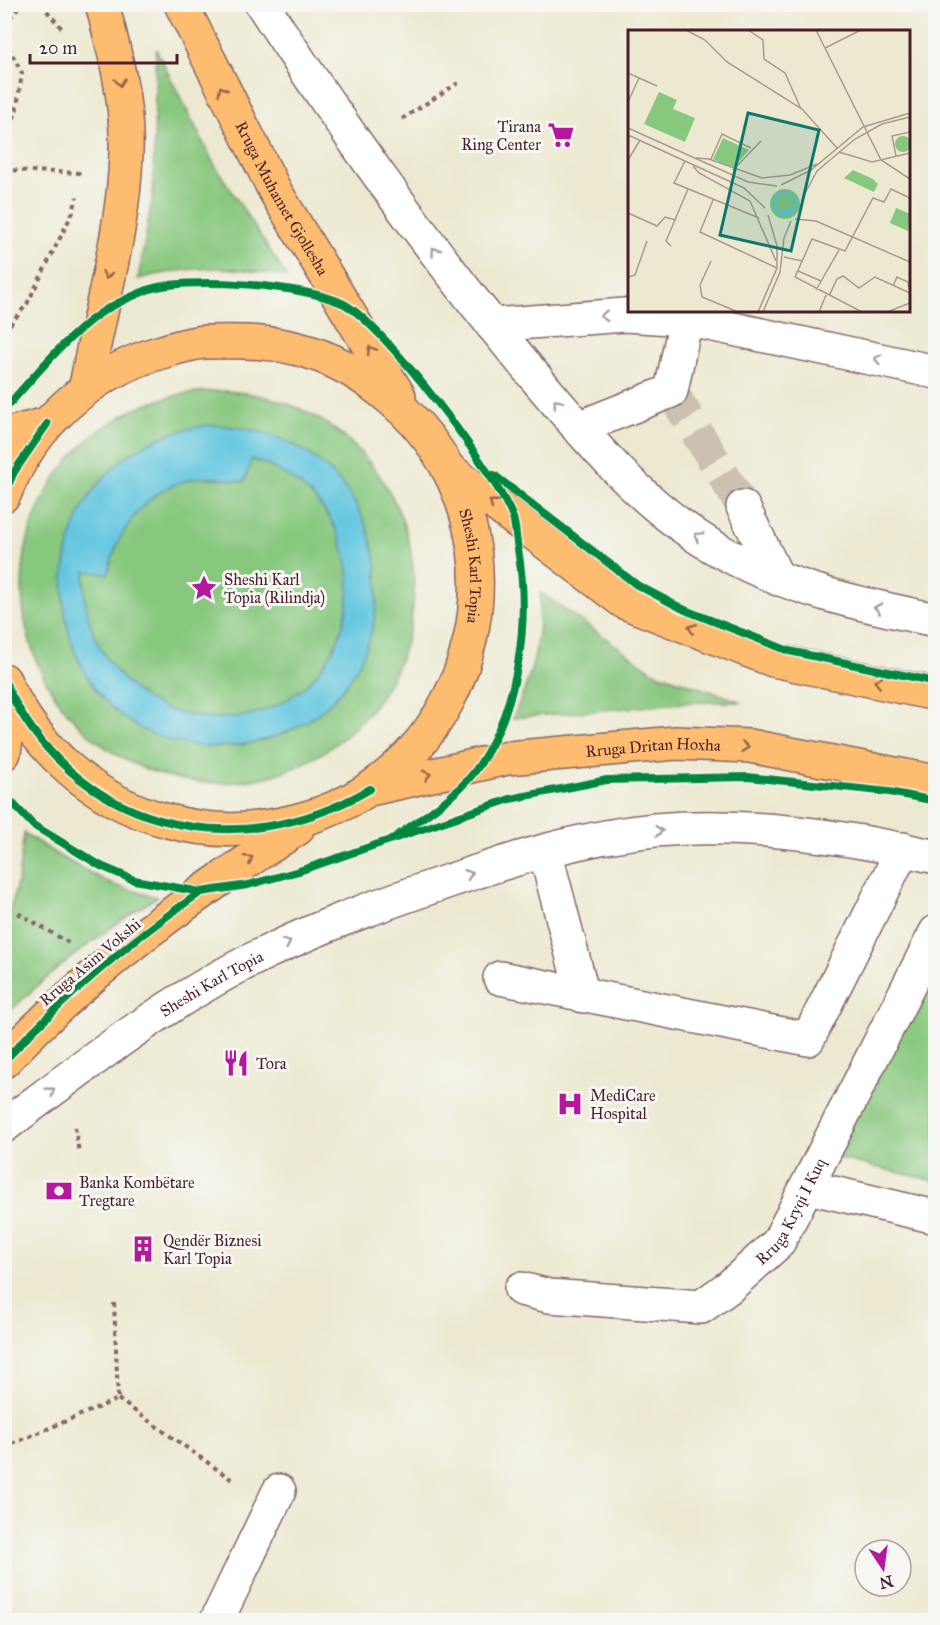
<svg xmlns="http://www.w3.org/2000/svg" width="940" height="1625" viewBox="0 0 940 1625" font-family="'IM FELL Great Primer',serif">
  <rect width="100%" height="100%" fill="#f6f6f2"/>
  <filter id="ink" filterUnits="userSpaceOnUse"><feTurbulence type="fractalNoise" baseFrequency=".0167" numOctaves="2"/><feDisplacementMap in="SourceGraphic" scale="12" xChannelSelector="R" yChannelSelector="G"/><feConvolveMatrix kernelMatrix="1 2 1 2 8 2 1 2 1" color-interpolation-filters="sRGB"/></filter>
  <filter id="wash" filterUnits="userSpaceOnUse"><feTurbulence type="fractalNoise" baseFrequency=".008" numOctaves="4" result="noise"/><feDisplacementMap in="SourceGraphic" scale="24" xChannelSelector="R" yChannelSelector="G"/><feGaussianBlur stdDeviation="1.35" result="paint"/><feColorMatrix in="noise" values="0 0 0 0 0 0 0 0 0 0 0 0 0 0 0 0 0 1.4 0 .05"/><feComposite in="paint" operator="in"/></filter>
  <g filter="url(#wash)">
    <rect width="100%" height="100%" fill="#ede9d1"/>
    <g fill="#87c77e" stroke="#687354" stroke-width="1.5">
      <path d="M156,49L214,164L287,277C230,265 194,265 138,279L153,195Z"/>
      <circle cx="218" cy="587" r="196"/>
      <path d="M540,592L654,672L742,702H695L513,718C534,670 540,644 540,592Z"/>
      <path d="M24,833L59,856L113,885L157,897C101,932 52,970 5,1016V931L18,880Z"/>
      <polygon points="935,963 935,1181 832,1157"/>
    </g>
    <path fill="#61c6df" stroke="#567285" stroke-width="1.5" fill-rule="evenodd" d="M210,425C429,430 430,728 232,746C23,764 0,449 210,425ZM252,459C413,516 357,734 202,717C174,714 146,703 126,682C96,651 81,614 85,571L108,574C118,528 148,486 198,478C213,476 229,480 244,482Z"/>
  </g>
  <g filter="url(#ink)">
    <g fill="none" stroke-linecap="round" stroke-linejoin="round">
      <polyline stroke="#ccc1b0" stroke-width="33" stroke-dasharray="33 16" stroke-linecap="butt" points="671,391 743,507"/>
      <g stroke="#836665" stroke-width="36">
        <g id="minor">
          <path d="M262,4C343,129 430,250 525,365C583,434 643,509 724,553C789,589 863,605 936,620"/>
          <polyline points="492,325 625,315 686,319 936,372"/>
          <polyline points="578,428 671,391 686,319"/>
          <polyline points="743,507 778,579"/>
          <polyline points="545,851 583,996"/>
          <polyline points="500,978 808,1039 903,849"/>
          <path id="s1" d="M4,1126C78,1071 152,1013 234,969C303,932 375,906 449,881C516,858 583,837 655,830C748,822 845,836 936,857"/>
          <polyline points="808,1187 936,1217"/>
          <path id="s2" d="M521,1289L549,1296L701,1307L729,1287L778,1243L936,932"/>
          <polyline points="217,1620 279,1491"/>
        </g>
      </g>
      <g stroke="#836665" stroke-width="36">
        <g id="major">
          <path id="s3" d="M181,4L275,191L399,396"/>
          <path d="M86,387C99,310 124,232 126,153C128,103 115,52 102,4"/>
          <polyline points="4,435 47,424"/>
          <polyline points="450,470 624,602 773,660 936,694"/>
          <path id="s4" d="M4,495C32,424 92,371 165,351C178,347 191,343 205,342C241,341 277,341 312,353C343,363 370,381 393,401C540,527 483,775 295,821C250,832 213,833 168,821C94,802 35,749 4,680"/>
          <polyline points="4,753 12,697"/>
          <path id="s5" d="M375,788L508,758L676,743L750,746L936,782"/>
          <path d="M4,1061C91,968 191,896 297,829"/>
        </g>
      </g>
      <g stroke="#836665" stroke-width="4" stroke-dasharray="4.5 4.5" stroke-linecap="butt">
        <polyline points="41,4 64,31"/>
        <polyline points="4,25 21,4"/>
        <polyline points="4,39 22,73 16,114 4,133"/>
        <polyline points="402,119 458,83"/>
        <polyline points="4,170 82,173"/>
        <polyline points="4,332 27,304 73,212 77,197"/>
        <polyline points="18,913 69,943"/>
        <polyline points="75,1127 79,1153"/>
        <polyline points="118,1399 235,1482"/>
        <polyline points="12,1444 118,1399 114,1303"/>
      </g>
      <use href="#minor" stroke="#fff" stroke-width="33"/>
      <use href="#major" stroke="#fdbc70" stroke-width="33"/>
      <g stroke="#f6f6f2" stroke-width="11">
        <g id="cycleway">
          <path d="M4,410C30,381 67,336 99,314C112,305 130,297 145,291C183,275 307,285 344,304C384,325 497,474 513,518C516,528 516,539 518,549C530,620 520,702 480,764C460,795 424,816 394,838"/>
          <polyline points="494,475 637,585 685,610 789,651 936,682"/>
          <polyline points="4,495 14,472 47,424"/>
          <path d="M4,680C70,828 234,869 370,789"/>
          <polyline points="4,794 33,825 101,866 134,880 201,892 248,885 299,871 510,799 607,780 748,777 889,792 936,801"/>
          <path d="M4,1061C64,997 129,941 201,892"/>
        </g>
      </g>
      <use href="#cycleway" stroke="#00873e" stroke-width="8"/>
    </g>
    <defs><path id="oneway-chevron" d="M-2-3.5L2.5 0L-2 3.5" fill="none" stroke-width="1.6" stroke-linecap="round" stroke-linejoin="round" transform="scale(1.5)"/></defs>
    <g stroke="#9b664a">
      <use href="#oneway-chevron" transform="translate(120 82) rotate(85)"/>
      <use href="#oneway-chevron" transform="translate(222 90) rotate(-117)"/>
      <use href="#oneway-chevron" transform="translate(107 275) rotate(102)"/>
      <use href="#oneway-chevron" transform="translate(371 350) rotate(-121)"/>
      <use href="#oneway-chevron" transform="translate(493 503) rotate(-142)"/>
      <use href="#oneway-chevron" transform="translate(692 628) rotate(-158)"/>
      <use href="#oneway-chevron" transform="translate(878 682) rotate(-168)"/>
      <use href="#oneway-chevron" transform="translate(745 747) rotate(5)"/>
      <use href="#oneway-chevron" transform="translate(427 775) rotate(-14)"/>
      <use href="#oneway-chevron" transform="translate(249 859) rotate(-32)"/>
    </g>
    <g stroke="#ae9aa0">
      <use href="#oneway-chevron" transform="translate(435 251) rotate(-127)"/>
      <use href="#oneway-chevron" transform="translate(604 316) rotate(177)"/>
      <use href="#oneway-chevron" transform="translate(878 359) rotate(-168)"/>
      <use href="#oneway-chevron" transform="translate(557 403) rotate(-130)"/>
      <use href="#oneway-chevron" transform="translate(698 536) rotate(-146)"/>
      <use href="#oneway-chevron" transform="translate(878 608) rotate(-169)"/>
      <use href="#oneway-chevron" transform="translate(659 831) rotate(-4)"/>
      <use href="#oneway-chevron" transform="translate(469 874) rotate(-19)"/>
      <use href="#oneway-chevron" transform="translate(287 943) rotate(-26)"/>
      <use href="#oneway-chevron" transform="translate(51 1091) rotate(-37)"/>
    </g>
  </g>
  <defs>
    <g id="supermarket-bare" transform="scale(2.07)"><path d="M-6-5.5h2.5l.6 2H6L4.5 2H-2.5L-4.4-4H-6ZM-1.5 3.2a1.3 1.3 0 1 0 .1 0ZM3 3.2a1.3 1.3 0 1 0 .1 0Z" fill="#b5179e" stroke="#f6f6f2" stroke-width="2.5" paint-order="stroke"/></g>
    <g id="sight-bare" transform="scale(2.07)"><path d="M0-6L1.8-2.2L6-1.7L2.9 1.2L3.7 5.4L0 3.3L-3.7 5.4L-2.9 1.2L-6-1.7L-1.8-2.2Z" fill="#b5179e" stroke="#f6f6f2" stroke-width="2.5" paint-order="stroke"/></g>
    <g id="restaurant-bare" transform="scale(2.07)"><path d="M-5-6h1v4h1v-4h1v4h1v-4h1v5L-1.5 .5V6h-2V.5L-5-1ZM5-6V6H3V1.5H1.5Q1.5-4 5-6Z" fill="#b5179e" stroke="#f6f6f2" stroke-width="2.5" paint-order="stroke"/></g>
    <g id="hospital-bare" transform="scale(2.07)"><path d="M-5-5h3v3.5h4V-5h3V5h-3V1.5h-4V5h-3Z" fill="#b5179e" stroke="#f6f6f2" stroke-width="2.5" paint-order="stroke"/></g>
    <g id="bank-bare" transform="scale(2.07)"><path d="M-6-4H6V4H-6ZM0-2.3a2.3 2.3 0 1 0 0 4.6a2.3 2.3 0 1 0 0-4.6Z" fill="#b5179e" stroke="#f6f6f2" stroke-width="2.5" paint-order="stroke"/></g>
    <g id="building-bare" transform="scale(2.07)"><path d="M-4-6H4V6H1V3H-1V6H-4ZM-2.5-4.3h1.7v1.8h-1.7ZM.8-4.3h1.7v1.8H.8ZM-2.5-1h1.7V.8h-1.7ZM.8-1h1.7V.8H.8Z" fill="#b5179e" stroke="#f6f6f2" stroke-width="2.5" paint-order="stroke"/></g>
  </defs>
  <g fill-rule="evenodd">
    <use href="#supermarket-bare" x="561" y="135"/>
    <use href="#sight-bare" x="204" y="588"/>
    <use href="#restaurant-bare" x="236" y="1063"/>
    <use href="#hospital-bare" x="570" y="1104"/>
    <use href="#bank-bare" x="59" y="1191"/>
    <use href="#building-bare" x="143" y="1249"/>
  </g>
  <g text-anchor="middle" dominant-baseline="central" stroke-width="6" stroke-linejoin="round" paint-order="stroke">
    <g font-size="16" fill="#4a1f2b" stroke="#f6f6f2" text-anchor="start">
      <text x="541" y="126" text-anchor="end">Tirana<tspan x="541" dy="18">Ring Center</tspan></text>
      <text x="224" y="579">Sheshi Karl<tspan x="224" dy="18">Topia (Rilindja)</tspan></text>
      <text x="256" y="1063">Tora</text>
      <text x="590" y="1095">MediCare<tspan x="590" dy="18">Hospital</tspan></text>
      <text x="79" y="1182">Banka Kombëtare<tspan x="79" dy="18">Tregtare</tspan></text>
      <text x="163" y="1240">Qendër Biznesi<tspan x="163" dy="18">Karl Topia</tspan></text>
    </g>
    <g font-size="16" fill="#4a1f2b" stroke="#f6f6f2">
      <text stroke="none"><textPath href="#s3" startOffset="219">Rruga Muhamet Gjollesha</textPath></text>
      <text stroke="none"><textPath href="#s4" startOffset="657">Sheshi Karl Topia</textPath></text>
      <text stroke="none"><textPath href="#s5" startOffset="282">Rruga Dritan Hoxha</textPath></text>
      <text transform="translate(90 962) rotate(-40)">Rruga Asim Vokshi</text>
      <text stroke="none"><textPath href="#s1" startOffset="252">Sheshi Karl Topia</textPath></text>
      <text stroke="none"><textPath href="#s2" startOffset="315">Rruga Kryqi I Kuq</textPath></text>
    </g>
  </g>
  <g transform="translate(628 30)">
    <rect width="282" height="282" fill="#ede9d1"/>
    <path d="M31,62L49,70L45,79L67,88L57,112L16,94ZM267 114a8 8 0 1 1 16 0a8 8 0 1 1-16 0ZM95,108L121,120L105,138L85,129ZM225,140L245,149L250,154L246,162L216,148ZM142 174a15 15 0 1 1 30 0a15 15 0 1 1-30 0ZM268,178L282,184L280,201L262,193Z" fill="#87c77e"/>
    <path d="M152,162L162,163L169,170L168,179L161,185H152L145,179V169ZM154,164L164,166L167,176L152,182L147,172Z" fill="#61c6df" fill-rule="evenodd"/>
    <path fill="none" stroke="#ac988f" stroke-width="1.5" d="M58,0L77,10L99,32L174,79L209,118M120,0L135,10L136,29L157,43L173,79M188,0L253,130L282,149M197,18L233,0M0,43L29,56M0,72L11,48M0,98L120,152L149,156M0,105L116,158L137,178M211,122L244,132L282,123M268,126L264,106L282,102M68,128L81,129L134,148L162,145L189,134M83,129L94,104L123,118M0,130L12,110M57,131L46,153L131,188M65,136L71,143L122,171L148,231M105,140L133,111M153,155L183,140L235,97L282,83M174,169L189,141L227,109L254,94L282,87M85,170L72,202L149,238M0,183L29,196L37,187L48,190M167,189L188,191L282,232M43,216L38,211L60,159M156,227L174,231M83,231L72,255L74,267L110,282M170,241L193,251M0,247L7,245L19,211M265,256L269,247L280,252L281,259M188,260L211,220M201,266L209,249L215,246L231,258L247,247L282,263M130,282L149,238V216L140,185M135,282L152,242L156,208L163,191M191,282L198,265M234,282L167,247L184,209L217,221L245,168L256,172L263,159L282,168M259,282L282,273"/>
    <path fill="#0f766e" fill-opacity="0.15" stroke="#0f766e" stroke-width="3" d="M120,83L191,100L163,221L92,205Z"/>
    <rect width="282" height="282" fill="none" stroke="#4a1f2b" stroke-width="3"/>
  </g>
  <rect width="940" height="1625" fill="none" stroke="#f6f6f2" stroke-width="24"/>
  <g transform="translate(883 1568) rotate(167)"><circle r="28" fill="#f6f6f2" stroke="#b1a0a2" stroke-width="1.5"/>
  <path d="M0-4.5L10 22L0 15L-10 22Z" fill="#b5179e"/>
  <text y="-9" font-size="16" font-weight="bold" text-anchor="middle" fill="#4a1f2b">N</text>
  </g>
  <path d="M30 54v9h147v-9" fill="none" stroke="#4a1f2b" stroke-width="3"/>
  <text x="39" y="54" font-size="18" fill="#4a1f2b" stroke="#f6f6f2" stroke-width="4.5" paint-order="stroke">20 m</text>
</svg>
